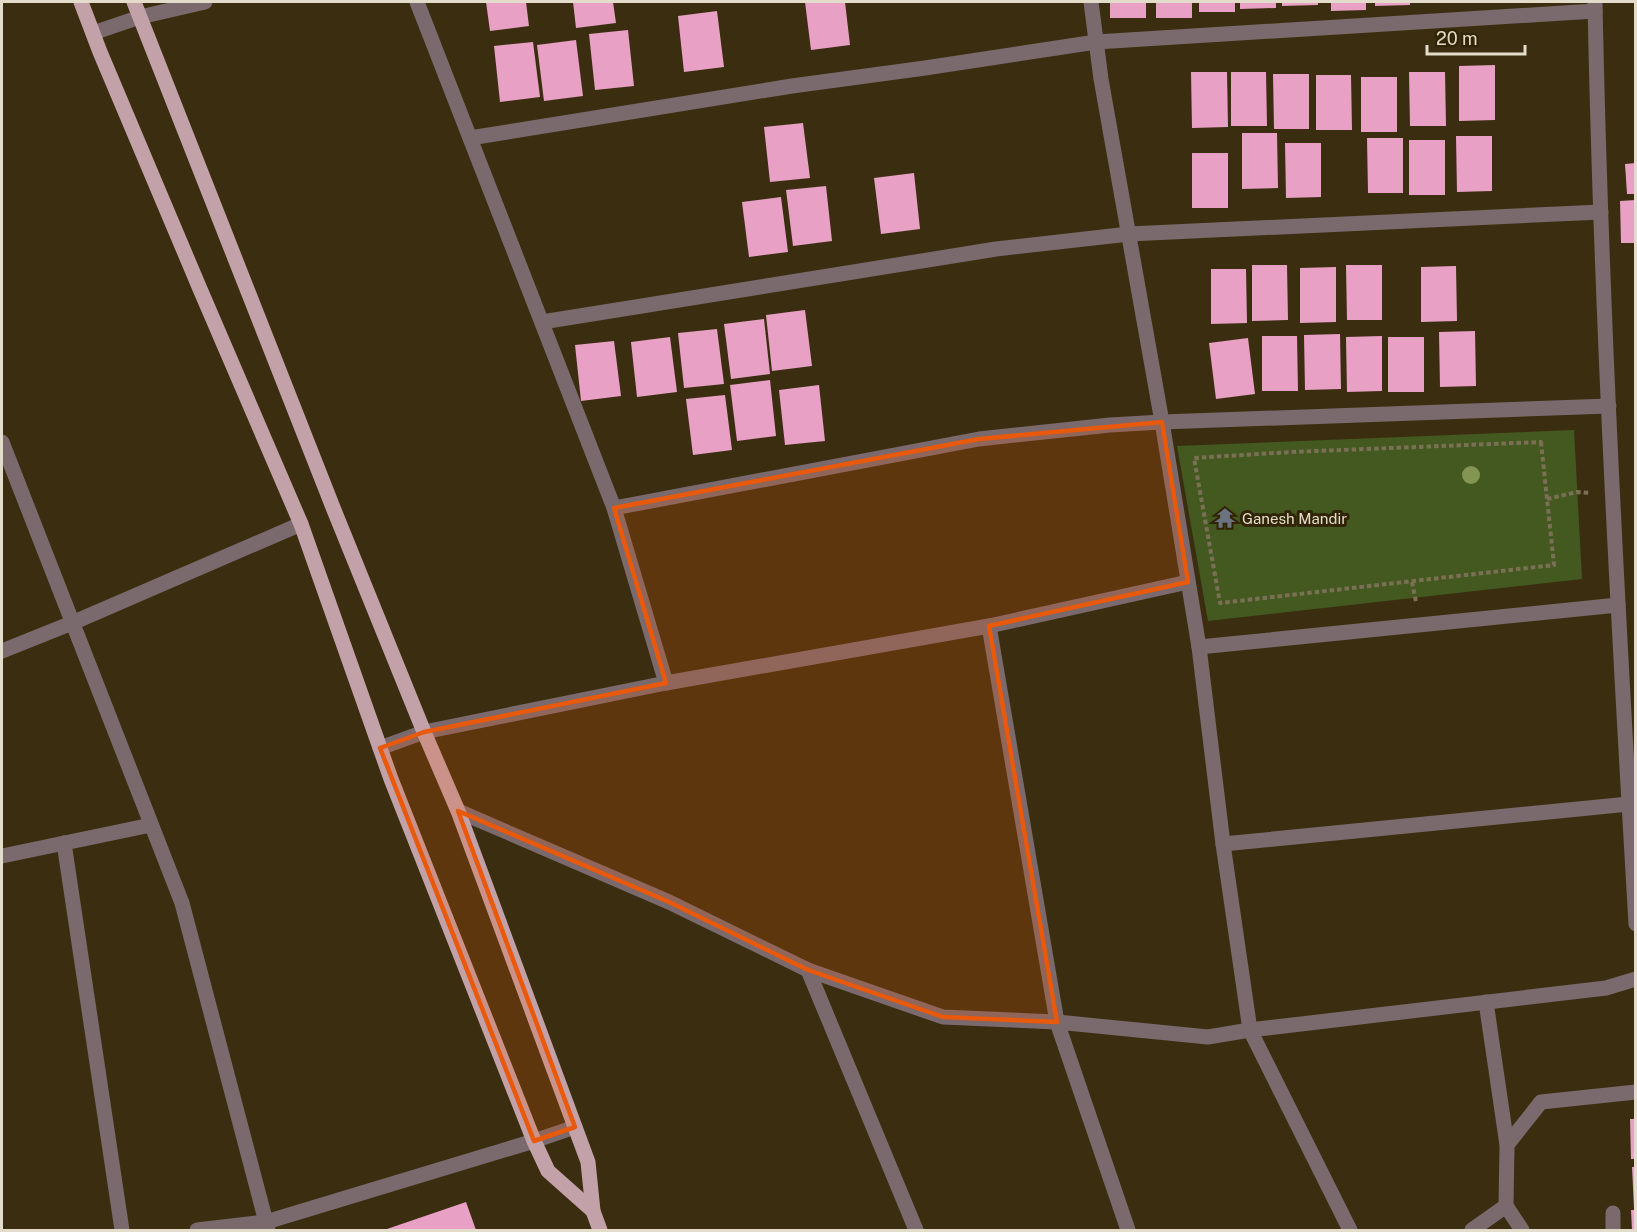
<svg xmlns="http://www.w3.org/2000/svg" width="1637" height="1232" viewBox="0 0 1637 1232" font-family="'Public Sans',sans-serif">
  <rect width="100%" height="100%" fill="#3b2e10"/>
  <polygon fill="#435920" points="1574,430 1582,579 1208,621 1177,446"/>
  <g fill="#e8a0c5">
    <polygon points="486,2 526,2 529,26 490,31"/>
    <polygon points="573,2 613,2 616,23 576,28"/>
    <polygon points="805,2 845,2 850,45 811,50"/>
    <rect x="1110" y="2" width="36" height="16"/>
    <rect x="1156" y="2" width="36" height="16"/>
    <rect x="1199" y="2" width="36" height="10"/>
    <polygon points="1240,2 1276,2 1276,8 1240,9"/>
    <polygon points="1282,2 1318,2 1318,5 1282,6"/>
    <polygon points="1331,2 1366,2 1366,10 1331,11"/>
    <polygon points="1375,2 1410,2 1410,5 1375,6"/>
    <polygon points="717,11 724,67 684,72 678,16"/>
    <polygon points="628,30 634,86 595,90 589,34"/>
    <polygon points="576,40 583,96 544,101 537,45"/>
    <polygon points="533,42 540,97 500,102 494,46"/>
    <polygon points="1495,65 1495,120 1459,121 1459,66"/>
    <polygon points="1191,72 1227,72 1228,127 1192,128"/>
    <polygon points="1231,72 1266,72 1267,126 1231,126"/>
    <polygon points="1409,72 1445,72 1446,126 1410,126"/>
    <polygon points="1273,74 1309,74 1309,129 1274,129"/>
    <polygon points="1316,75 1351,75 1352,130 1316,130"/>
    <rect x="1361" y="77" width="36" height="55"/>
    <polygon points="803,123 810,178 770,182 764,127"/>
    <polygon points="1242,133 1277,133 1278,188 1242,189"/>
    <polygon points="1456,136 1492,136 1492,191 1457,192"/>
    <polygon points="1367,138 1403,138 1403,193 1368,193"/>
    <rect x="1409" y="140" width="36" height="55"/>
    <polygon points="1285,143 1321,143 1321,197 1286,198"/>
    <rect x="1192" y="153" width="36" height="55"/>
    <polygon points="1636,163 1636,194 1627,194 1625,164"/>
    <polygon points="914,173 920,229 881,234 874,178"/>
    <polygon points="826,186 832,241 793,246 786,190"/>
    <polygon points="781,197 788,252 749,257 742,202"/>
    <polygon points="1636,200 1636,243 1621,243 1620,201"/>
    <polygon points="1252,265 1287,265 1288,320 1252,321"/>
    <polygon points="1346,265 1382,265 1382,320 1347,320"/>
    <polygon points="1456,266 1457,321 1421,322 1421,267"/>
    <polygon points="1336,267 1336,322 1300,323 1300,268"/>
    <polygon points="1211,269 1246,269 1247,323 1211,324"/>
    <polygon points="805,310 812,366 772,371 766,315"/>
    <polygon points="764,319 770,374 731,379 724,324"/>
    <polygon points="717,329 724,384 684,388 678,333"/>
    <polygon points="1475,331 1476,386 1440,387 1439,332"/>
    <polygon points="1340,334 1341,389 1305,390 1304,335"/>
    <polygon points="1262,336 1297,336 1298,391 1262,391"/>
    <polygon points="1382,336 1382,391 1347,392 1346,337"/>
    <polygon points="670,337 677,392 637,397 631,342"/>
    <rect x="1388" y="337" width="36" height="55"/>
    <polygon points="1248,338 1255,394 1216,399 1209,343"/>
    <polygon points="614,341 621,396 581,401 575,345"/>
    <polygon points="770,380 776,436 737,441 730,385"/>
    <polygon points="819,385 825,441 785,445 779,390"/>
    <polygon points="725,395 732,450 693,455 686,399"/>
    <polygon points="1630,1119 1636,1119 1636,1159 1631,1159"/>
    <polygon points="1632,1167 1636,1167 1636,1208 1634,1208"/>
    <polygon points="466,1202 476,1230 384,1230"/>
    <polygon points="1631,1210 1636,1210 1636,1230 1632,1230"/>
  </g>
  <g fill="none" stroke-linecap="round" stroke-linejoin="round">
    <g stroke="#7b7056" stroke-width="4" stroke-dasharray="4.5 3" stroke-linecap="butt">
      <polygon points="1541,442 1554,565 1220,603 1194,458 1291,452"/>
      <polyline points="1547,499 1577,492 1590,493"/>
      <polyline points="1412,582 1416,602"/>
    </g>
    <g stroke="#7a696d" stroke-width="15">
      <polyline points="417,2 614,508 666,683"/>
      <path d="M1595,2C1601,309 1618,617 1636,924"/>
      <polyline points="93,33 140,17 205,2"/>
      <polyline points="470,138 792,86 925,68 1096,42 1595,11"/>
      <polyline points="542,322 996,249 1129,234 1601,212"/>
      <polyline points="2,442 182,903 266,1222 534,1141 575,1127"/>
      <polyline points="614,508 979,439 1110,425 1162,422 1101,79 1091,2"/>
      <polyline points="989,626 1188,582"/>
      <polyline points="1199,647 1618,605"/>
      <polyline points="2,651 72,623 301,524"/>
      <polyline points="380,748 424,732 666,683 989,626 1057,1022 943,1017 808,970 669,902 458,811"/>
      <polyline points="64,843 122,1230"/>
      <polyline points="1223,844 1629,804"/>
      <polyline points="2,856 151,825"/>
      <polyline points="808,970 916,1230"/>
      <polyline points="1486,1002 1507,1145"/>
      <polyline points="1506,1206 1522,1230"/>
      <polyline points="197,1230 266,1222 268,1230"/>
      <polyline points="1128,1230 1057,1022 1208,1037 1250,1030 1223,844 1199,647 1162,422 1609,406"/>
      <polyline points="1350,1230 1250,1030 1606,988 1636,979"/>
      <polyline points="1472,1230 1506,1206 1507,1145 1541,1102 1636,1092"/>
      <polyline points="1613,1230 1613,1213"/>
    </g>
    <g stroke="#c3a1a9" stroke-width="15">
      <polyline points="81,2 100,52 200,289 301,524 391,779 534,1141 548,1171 593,1211"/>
      <polyline points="134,2 334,510 424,732 458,811 588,1162 593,1211 600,1230"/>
    </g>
  </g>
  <circle fill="#849453" cx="1471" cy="475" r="9"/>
  <path fill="#e8590c" fill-opacity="0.2" stroke="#e8590c" stroke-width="4.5" stroke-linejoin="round" d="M1162,422L1188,582L989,626L1057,1022L943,1017L808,970L669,902L458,811L575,1127L534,1141L380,748L424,732L666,683L614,508L979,439Z"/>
  <defs>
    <g id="temple-bare" transform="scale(1.62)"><path d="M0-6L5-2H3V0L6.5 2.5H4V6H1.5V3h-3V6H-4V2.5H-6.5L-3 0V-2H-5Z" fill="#6b7280" stroke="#312405" stroke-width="2.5" paint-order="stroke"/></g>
  </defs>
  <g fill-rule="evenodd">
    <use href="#temple-bare" x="1225" y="518"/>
  </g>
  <g text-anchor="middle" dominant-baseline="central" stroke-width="6" stroke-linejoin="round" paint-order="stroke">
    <g font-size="15" fill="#e4dccb" stroke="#312405" text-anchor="start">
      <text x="1242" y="518">Ganesh Mandir</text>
    </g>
  </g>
  <rect width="1637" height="1232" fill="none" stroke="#e4dccb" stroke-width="6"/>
  <path d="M1427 45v9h98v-9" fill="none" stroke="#e4dccb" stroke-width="3"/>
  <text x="1436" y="45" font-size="18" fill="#e4dccb" stroke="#312405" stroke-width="4.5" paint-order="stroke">20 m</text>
</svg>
